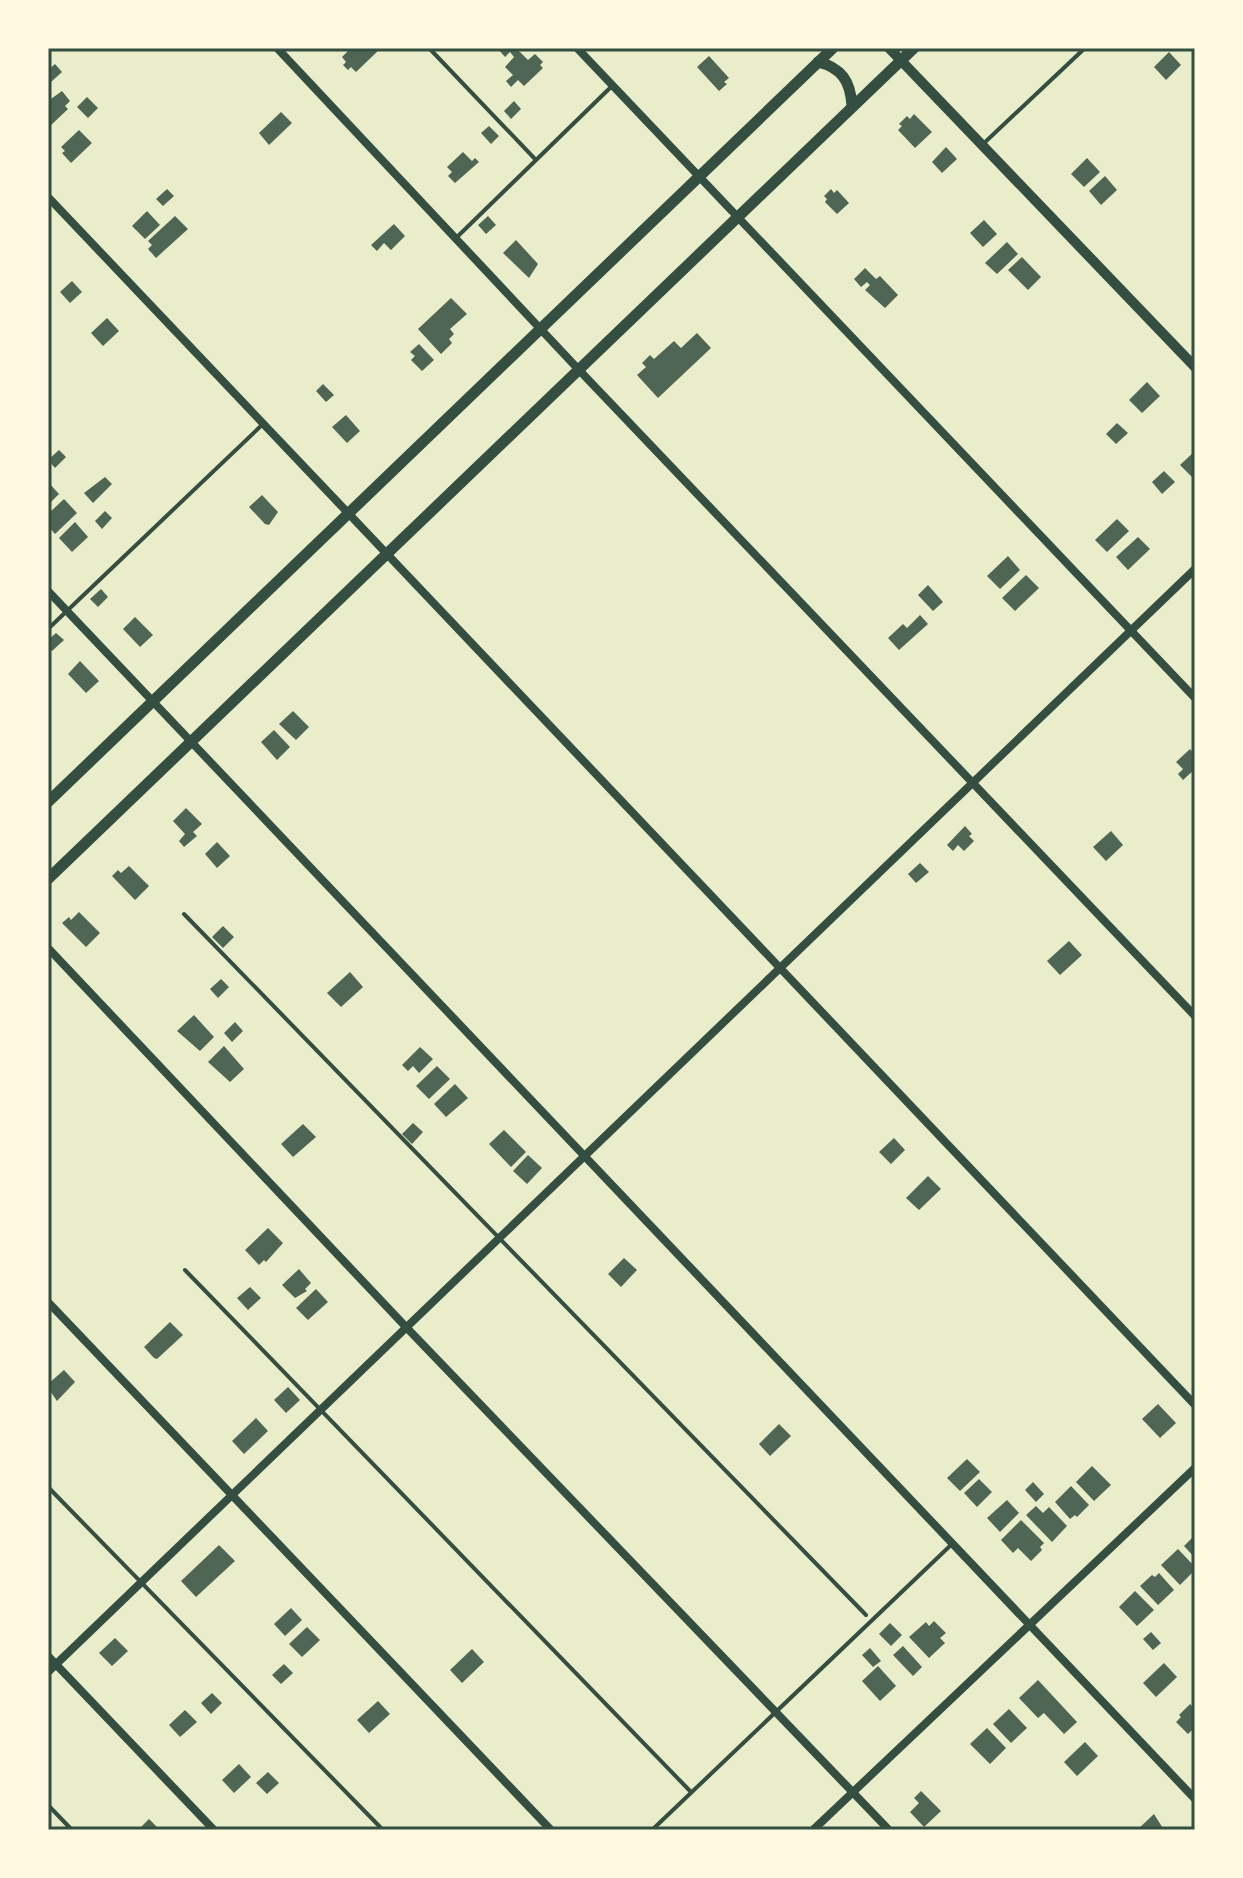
<svg xmlns="http://www.w3.org/2000/svg" width="1243" height="1878" viewBox="0 0 1243 1878" font-family="Poppins,sans-serif">
  <rect width="100%" height="100%" fill="#e9edc9"/>
  <g fill="#4f6655">
    <polygon points="351,48 381,48 356,72 351,67 348,70 343,65 346,62 342,57"/>
    <polygon points="500,48 516,48 528,60 535,54 543,62 540,65 543,68 524,86 518,80 511,87 506,81 513,75 505,67 514,57 510,52 505,57 498,49"/>
    <polygon points="1169,52 1181,65 1166,80 1154,67"/>
    <polygon points="709,56 729,78 724,82 727,84 719,91 697,67"/>
    <polygon points="55,64 62,72 51,82 48,79 48,70"/>
    <polygon points="62,91 70,101 65,106 68,109 48,128 48,101"/>
    <polygon points="87,97 98,108 88,118 77,107"/>
    <polygon points="514,101 521,109 511,119 504,111"/>
    <polygon points="281,112 292,123 269,145 259,133"/>
    <polygon points="914,114 932,132 915,148 898,130 902,126 899,124 907,116 910,119"/>
    <polygon points="489,126 499,136 491,144 481,133"/>
    <polygon points="79,130 92,143 71,163 62,153 65,151 61,147"/>
    <polygon points="946,147 957,159 942,173 932,162"/>
    <polygon points="463,152 472,161 475,158 479,162 455,183 448,176 452,172 447,167"/>
    <polygon points="1087,158 1100,172 1084,187 1071,174"/>
    <polygon points="1105,176 1117,190 1101,205 1089,191"/>
    <polygon points="167,189 174,196 163,206 156,199"/>
    <polygon points="831,189 834,193 837,190 849,203 837,214 825,202 827,199 824,196"/>
    <polygon points="147,211 160,225 145,239 132,226"/>
    <polygon points="175,216 188,229 156,258 148,249 152,245 148,241"/>
    <polygon points="488,216 496,225 486,234 478,225"/>
    <polygon points="984,220 997,234 983,247 970,233"/>
    <polygon points="394,224 405,236 391,250 384,243 377,251 371,245"/>
    <polygon points="516,240 538,264 529,278 503,253"/>
    <polygon points="1007,242 1018,254 997,274 985,263"/>
    <polygon points="1022,257 1041,277 1028,290 1008,270"/>
    <polygon points="865,268 876,279 880,276 898,295 885,308 865,290 870,285 867,282 861,287 854,279"/>
    <polygon points="72,281 82,292 70,303 60,292"/>
    <polygon points="451,298 467,314 450,329 454,334 449,339 452,343 441,354 418,329"/>
    <polygon points="107,318 119,331 103,346 91,333"/>
    <polygon points="697,333 711,348 658,398 637,375 646,367 642,363 650,355 654,359 674,341 681,348"/>
    <polygon points="419,344 434,360 422,371 411,360 415,356 410,352"/>
    <polygon points="1147,382 1160,396 1142,413 1129,400"/>
    <polygon points="323,384 334,395 326,402 316,391"/>
    <polygon points="346,415 360,431 347,443 332,427"/>
    <polygon points="1117,423 1128,433 1116,444 1106,434"/>
    <polygon points="59,450 66,457 55,468 48,460"/>
    <polygon points="1195,451 1195,474 1192,477 1180,465"/>
    <polygon points="1164,471 1175,482 1162,494 1152,482"/>
    <polygon points="105,477 112,484 93,503 84,493"/>
    <polygon points="48,482 59,494 48,505"/>
    <polygon points="262,495 278,512 269,525 265,524 249,507"/>
    <polygon points="64,499 77,513 55,534 48,526 48,514"/>
    <polygon points="105,511 112,518 102,529 95,521"/>
    <polygon points="1117,519 1129,531 1107,552 1095,540"/>
    <polygon points="75,522 88,537 72,552 59,538"/>
    <polygon points="1138,537 1150,549 1128,570 1116,557"/>
    <polygon points="1008,556 1020,570 1000,589 987,576"/>
    <polygon points="1026,575 1039,588 1015,611 1002,598"/>
    <polygon points="928,585 943,602 933,611 918,595"/>
    <polygon points="101,589 108,597 98,607 90,599"/>
    <polygon points="920,615 928,624 899,650 888,638 903,624 907,628"/>
    <polygon points="135,617 153,635 140,647 123,629"/>
    <polygon points="56,633 64,640 52,651 48,647 48,640"/>
    <polygon points="80,661 99,681 86,693 68,674"/>
    <polygon points="293,711 309,727 296,740 279,724"/>
    <polygon points="274,730 290,747 277,760 261,742"/>
    <polygon points="1190,749 1195,755 1195,769 1183,780 1178,774 1183,769 1176,762"/>
    <polygon points="186,808 202,824 193,832 197,836 184,847 179,841 185,834 173,821"/>
    <polygon points="965,826 972,834 969,836 974,841 964,851 958,845 953,851 947,845"/>
    <polygon points="1111,831 1123,845 1106,861 1093,847"/>
    <polygon points="217,842 230,856 217,868 205,854"/>
    <polygon points="920,863 929,872 916,883 908,874"/>
    <polygon points="129,866 149,886 135,900 112,876 118,870 121,873"/>
    <polygon points="79,912 100,933 86,947 62,923 69,917 71,920"/>
    <polygon points="223,926 234,937 223,948 212,937"/>
    <polygon points="1069,941 1082,955 1060,975 1047,961"/>
    <polygon points="350,972 363,987 341,1007 327,993"/>
    <polygon points="221,979 229,987 218,998 210,989"/>
    <polygon points="194,1015 214,1037 200,1051 177,1031"/>
    <polygon points="235,1022 243,1031 232,1042 224,1033"/>
    <polygon points="224,1046 244,1069 230,1082 208,1062"/>
    <polygon points="420,1047 433,1059 419,1073 413,1066 408,1071 402,1065"/>
    <polygon points="437,1066 450,1079 429,1099 416,1086"/>
    <polygon points="455,1084 468,1098 446,1117 434,1104"/>
    <polygon points="413,1123 423,1132 412,1144 402,1134"/>
    <polygon points="303,1124 316,1137 293,1157 281,1144"/>
    <polygon points="504,1130 526,1152 511,1167 489,1144"/>
    <polygon points="894,1138 905,1150 891,1164 879,1152"/>
    <polygon points="528,1155 542,1168 527,1184 513,1171"/>
    <polygon points="928,1176 941,1189 919,1210 906,1198"/>
    <polygon points="268,1228 283,1243 266,1262 264,1260 259,1265 245,1250"/>
    <polygon points="624,1258 637,1270 621,1287 608,1274"/>
    <polygon points="299,1269 311,1283 305,1289 307,1291 295,1298 282,1285"/>
    <polygon points="250,1287 261,1298 248,1310 237,1298"/>
    <polygon points="316,1289 328,1302 308,1320 296,1308"/>
    <polygon points="170,1322 183,1335 157,1359 154,1358 144,1347"/>
    <polygon points="64,1370 75,1382 57,1401 48,1388 48,1384"/>
    <polygon points="288,1387 300,1400 286,1413 274,1400"/>
    <polygon points="1158,1404 1176,1423 1160,1438 1142,1419"/>
    <polygon points="256,1418 268,1431 244,1454 232,1441"/>
    <polygon points="779,1424 791,1436 770,1456 759,1444"/>
    <polygon points="967,1459 980,1472 960,1491 947,1478"/>
    <polygon points="1092,1466 1111,1485 1094,1501 1076,1482"/>
    <polygon points="979,1479 992,1492 977,1507 964,1493"/>
    <polygon points="1033,1482 1044,1494 1036,1502 1025,1490"/>
    <polygon points="1071,1486 1089,1505 1077,1517 1075,1515 1070,1519 1055,1502"/>
    <polygon points="1007,1500 1019,1513 1000,1532 987,1518"/>
    <polygon points="1036,1506 1043,1513 1049,1507 1067,1526 1052,1542 1026,1515"/>
    <polygon points="1021,1520 1044,1543 1040,1547 1042,1550 1031,1561 1018,1548 1013,1553 1001,1540"/>
    <polygon points="1195,1535 1195,1558 1184,1546"/>
    <polygon points="219,1545 235,1561 196,1597 181,1581"/>
    <polygon points="1178,1549 1195,1567 1195,1570 1180,1585 1161,1565"/>
    <polygon points="1159,1573 1174,1590 1158,1605 1140,1586 1152,1575 1155,1577"/>
    <polygon points="1135,1591 1154,1610 1137,1626 1119,1607"/>
    <polygon points="291,1608 302,1620 285,1636 274,1624"/>
    <polygon points="934,1621 946,1633 940,1638 945,1643 929,1658 909,1637 926,1622 929,1626"/>
    <polygon points="890,1623 902,1635 891,1646 879,1634"/>
    <polygon points="307,1627 320,1640 302,1657 289,1644"/>
    <polygon points="1151,1632 1161,1643 1153,1650 1143,1639"/>
    <polygon points="115,1638 128,1651 112,1666 99,1653"/>
    <polygon points="903,1646 922,1667 913,1676 893,1655"/>
    <polygon points="870,1648 881,1661 873,1667 862,1655"/>
    <polygon points="472,1649 484,1662 462,1683 450,1670"/>
    <polygon points="1164,1663 1177,1677 1156,1697 1143,1683"/>
    <polygon points="284,1664 293,1673 281,1684 272,1675"/>
    <polygon points="878,1666 896,1686 880,1701 862,1681"/>
    <polygon points="1038,1680 1077,1722 1064,1734 1044,1713 1038,1718 1019,1698"/>
    <polygon points="212,1693 222,1703 211,1714 201,1703"/>
    <polygon points="378,1701 390,1714 369,1733 357,1720"/>
    <polygon points="1190,1704 1192,1706 1195,1704 1195,1727 1188,1734 1176,1722 1181,1717 1179,1715"/>
    <polygon points="1009,1709 1027,1728 1011,1743 993,1724"/>
    <polygon points="185,1710 197,1722 180,1737 169,1725"/>
    <polygon points="987,1728 1006,1748 990,1764 970,1744"/>
    <polygon points="1085,1742 1098,1756 1077,1776 1064,1762"/>
    <polygon points="239,1764 251,1777 234,1793 222,1780"/>
    <polygon points="268,1772 279,1783 267,1794 256,1783"/>
    <polygon points="921,1791 941,1811 924,1827 910,1812 919,1803 914,1798"/>
    <polygon points="1154,1814 1164,1830 1137,1830"/>
    <polygon points="149,1819 160,1830 138,1830"/>
  </g>
  <g fill="none" stroke-linecap="round" stroke-linejoin="round">
    <g stroke="#344e41" stroke-width="4">
      <polyline points="429,48 535,159"/>
      <polyline points="982,145 1085,48"/>
      <polyline points="456,238 612,86"/>
      <polyline points="48,629 263,424"/>
      <polyline points="184,914 866,1615"/>
      <polyline points="185,1270 691,1792"/>
      <polyline points="48,1487 383,1830"/>
      <polyline points="48,1805 72,1830"/>
      <polyline points="652,1830 952,1544"/>
    </g>
    <g stroke="#344e41" stroke-width="8">
      <polyline points="277,48 579,370 1195,1016"/>
      <polyline points="577,48 1195,698"/>
      <polyline points="48,197 1195,1405"/>
      <polyline points="48,591 1195,1799"/>
      <polyline points="48,948 406,1327 889,1830"/>
      <polyline points="48,1302 551,1830"/>
      <polyline points="48,1656 214,1830"/>
      <polyline points="48,1672 1195,569"/>
      <polyline points="813,1830 1195,1468"/>
    </g>
    <polyline stroke="#344e41" stroke-width="10" points="889,48 1195,367"/>
    <g stroke="#344e41" stroke-width="11">
      <path d="M818,62C842,68 850,81 852,105"/>
      <polyline points="48,802 833,48"/>
      <polyline points="48,879 914,48"/>
    </g>
  </g>
  <rect width="1243" height="1878" fill="none" stroke="#fefae0" stroke-width="100"/>
  <rect x="50" y="50" width="1143" height="1778" fill="none" stroke="#344e41" stroke-width="3"/>
</svg>
